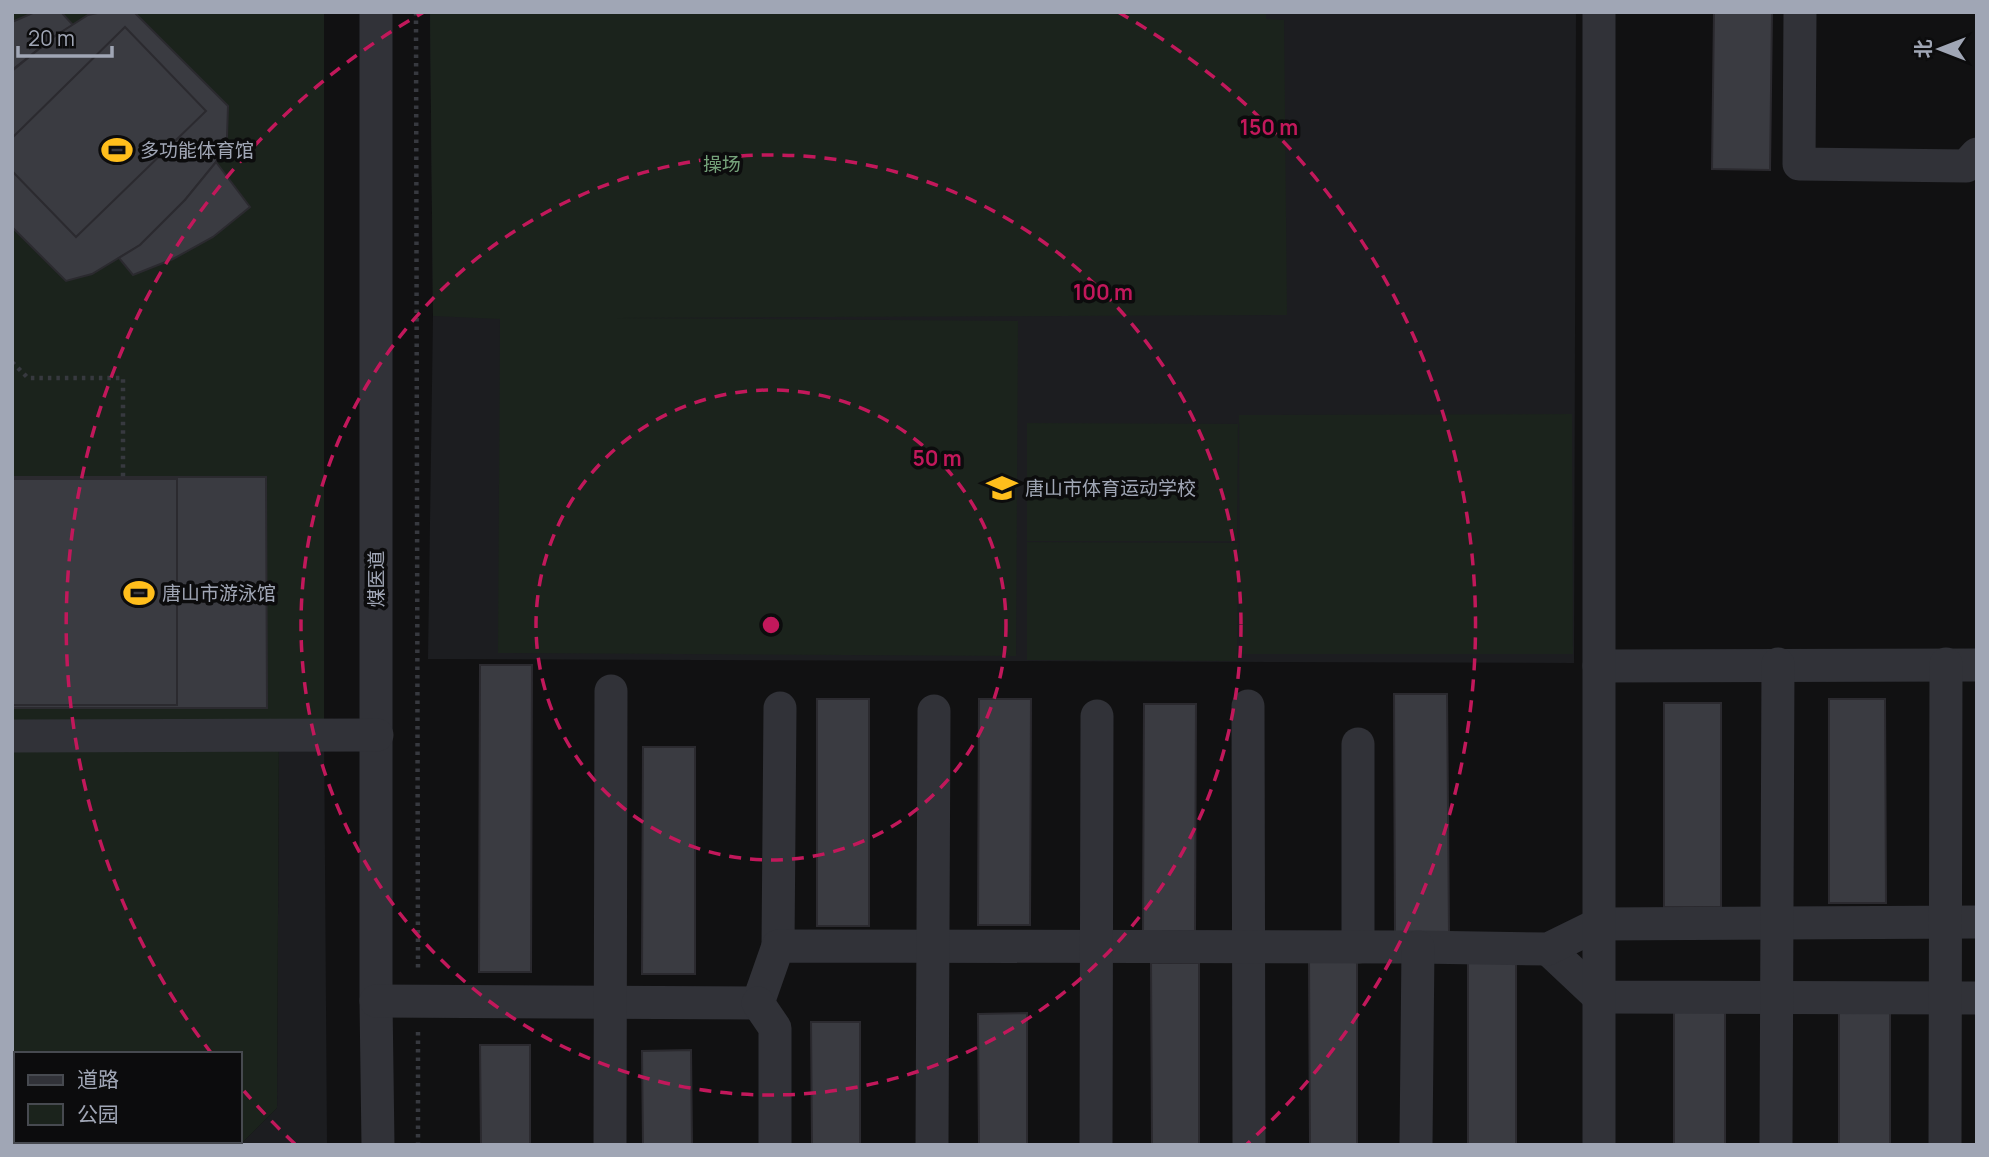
<svg xmlns="http://www.w3.org/2000/svg" width="1989" height="1157" viewBox="0 0 1989 1157" font-family="Manrope,'Noto Sans SC',sans-serif">
  <rect width="100%" height="100%" fill="#111112"/>
  <g fill="#1c1d20">
    <polygon points="430,12 1576,12 1574,663 428,659 433,316"/>
    <polygon points="279,724 324,724 327,1145 240,1145 277,1108"/>
  </g>
  <g fill="#1b231c" fill-rule="evenodd">
    <path d="M12,12H324V724L279,725L277,1108L240,1145H12ZM16,1054H240V1141H16Z"/>
    <polygon points="430,12 1266,12 1266,19 1284,20 1287,315 616,318 1018,321 1016,656 498,653 500,319 433,316"/>
    <polygon points="1572,414 1573,654 1240,654 1239,415"/>
    <polygon points="1027,423 1238,424 1237,541 1027,541"/>
    <polygon points="1027,542 1238,543 1237,661 1027,660"/>
  </g>
  <g fill="#3a3b41" stroke="#2b2a2f" stroke-width="2">
    <polygon points="35,12 61,12 73,25 55,36 12,70 12,22"/>
    <polygon points="102,12 134,12 228,106 227,137 216,162 185,200 140,245 92,274 66,281 12,227 12,71 55,36 88,15"/>
    <polygon points="1714,12 1772,12 1770,170 1712,169"/>
    <polygon points="125,27 206,111 76,237 12,171 12,138"/>
    <polygon points="216,162 250,207 213,237 173,259 133,275 119,258 140,245 185,200"/>
    <polygon points="12,477 266,477 267,708 12,708"/>
    <rect x="12" y="479" width="165" height="226"/>
    <polygon points="480,665 532,665 531,972 479,972"/>
    <polygon points="1394,694 1447,694 1449,933 1395,933"/>
    <rect x="817" y="699" width="52" height="227"/>
    <polygon points="979,699 1031,699 1030,925 978,925"/>
    <polygon points="1829,699 1885,699 1886,903 1829,903"/>
    <rect x="1664" y="703" width="57" height="204"/>
    <polygon points="1144,704 1196,704 1195,931 1143,931"/>
    <polygon points="643,747 695,747 695,974 642,974"/>
    <rect x="1468" y="950" width="48" height="195"/>
    <polygon points="1309,960 1357,960 1357,1145 1310,1145"/>
    <polygon points="1151,963 1199,963 1199,1145 1152,1145"/>
    <rect x="1839" y="1003" width="51" height="142"/>
    <rect x="1674" y="1009" width="51" height="136"/>
    <polygon points="1027,1013 1027,1145 979,1145 978,1014"/>
    <polygon points="811,1022 860,1022 860,1145 812,1145"/>
    <polygon points="480,1045 530,1045 530,1145 481,1145"/>
    <polygon points="691,1050 692,1145 643,1145 642,1051"/>
  </g>
  <g fill="none" stroke-linecap="round" stroke-linejoin="round">
    <g stroke="#37393f" stroke-width="4.5" stroke-dasharray="3.5 5" stroke-linecap="butt">
      <polyline points="416,12 418,970"/>
      <polyline points="12,362 28,378 123,378 123,477"/>
      <polyline points="418,1032 418,1145"/>
    </g>
    <g stroke="#313238" stroke-width="33">
      <polyline points="376,12 376,1001 378,1145"/>
      <polyline points="1800,12 1799,164 1966,166 1977,154"/>
      <polyline points="1599,666 1977,665"/>
      <polyline points="1248,706 1249,1145"/>
      <polyline points="12,736 377,735"/>
      <polyline points="778,946 780,708"/>
      <polyline points="1358,947 1358,744"/>
      <polyline points="1548,949 1599,997 1977,998"/>
      <polyline points="376,1001 758,1003 778,946 1418,947 1548,949 1599,924 1977,922"/>
      <polyline points="758,1003 775,1028 775,1145"/>
      <polyline points="610,1145 611,691"/>
      <polyline points="932,1145 934,711"/>
      <polyline points="1096,1145 1097,716"/>
      <polyline points="1416,1145 1418,947"/>
      <polyline points="1599,1145 1599,12"/>
      <polyline points="1776,1145 1778,664"/>
      <polyline points="1945,1145 1946,664"/>
    </g>
  </g>
  <g fill="none" stroke="#c2185b" stroke-width="3.5" stroke-dasharray="12 9">
    <circle cx="771" cy="625" r="235"/>
    <circle cx="771" cy="625" r="470"/>
    <path d="M295 1144A704 704 0 0 1 244 1091M212 1054A704 704 0 0 1 424 12M1118 12A704 704 0 0 1 1247 1144"/>
  </g>
  <defs>
    <g id="stadium-bare" transform="scale(2.415)"><path d="M0-5a6.5 5 0 1 0 0 10a6.5 5 0 1 0 0-10ZM-3.5-1.8h7v3.6h-7Z" fill="#ffbe1c" stroke="#0c0c0d" stroke-width="2.5" paint-order="stroke"/></g>
    <g id="university-bare" transform="scale(2.415)"><path d="M0-5L7-2L0 1L-7-2ZM-4 1L0 2.5L4 1V4Q0 6-4 4Z" fill="#ffbe1c" stroke="#0c0c0d" stroke-width="2.5" paint-order="stroke"/></g>
  </defs>
  <g fill-rule="evenodd">
    <use href="#stadium-bare" x="117" y="150"/>
    <use href="#university-bare" x="1002" y="488"/>
    <use href="#stadium-bare" x="139" y="593"/>
  </g>
  <g text-anchor="middle" dominant-baseline="central" stroke-width="7" stroke-linejoin="round" paint-order="stroke">
    <g font-size="19" fill="#a0a6b5" stroke="#0c0c0d" text-anchor="start">
      <text x="140" y="150">多功能体育馆</text>
      <text x="1025" y="488">唐山市体育运动学校</text>
      <text x="162" y="593">唐山市游泳馆</text>
    </g>
    <g font-size="19" fill="#75a27a" stroke="#0c0c0d">
      <text x="722" y="164">操场</text>
    </g>
    <g font-size="19" fill="#a0a6b5" stroke="#0c0c0d">
      <text transform="translate(376 579) rotate(-90)">煤医道</text>
    </g>
  </g>
  <circle cx="771" cy="625" r="10" fill="#c2185b" stroke="#0c0c0d" stroke-width="3.5"/>
  <g font-size="21" text-anchor="middle" font-weight="bold" fill="#c2185b" stroke="#0c0c0d" stroke-width="7" stroke-linejoin="round" paint-order="stroke">
    <text x="1269" y="135">150 m</text>
    <text x="1103" y="300">100 m</text>
    <text x="937" y="466">50 m</text>
  </g>
  <rect width="1989" height="1157" fill="none" stroke="#a0a6b5" stroke-width="28"/>
  <rect x="14" y="1052" width="228" height="91" fill="#0c0c0d" stroke="#474a50" stroke-width="2"/>
  <rect x="28" y="1075" width="35" height="10" fill="#313238" stroke="#474a50" stroke-width="2"/>
  <text x="77" y="1087" font-size="21" fill="#a0a6b5">道路</text>
  <rect x="28" y="1104" width="35" height="21" fill="#1b231c" stroke="#474a50" stroke-width="2"/>
  <text x="77" y="1122" font-size="21" fill="#a0a6b5">公园</text>
  <g transform="translate(1940 49) rotate(270)" stroke="#0c0c0d" stroke-width="5" paint-order="stroke">
  <path d="M0-5L12 26L0 18L-12 26Z" fill="#a0a6b5"/>
  <text y="-10" font-size="19" font-weight="bold" text-anchor="middle" fill="#a0a6b5">北</text>
  </g>
  <path d="M18 46v10h94v-10" fill="none" stroke="#a0a6b5" stroke-width="3.5"/>
  <text x="28" y="46" font-size="21" fill="#a0a6b5" stroke="#0c0c0d" stroke-width="5" paint-order="stroke">20 m</text>
</svg>
